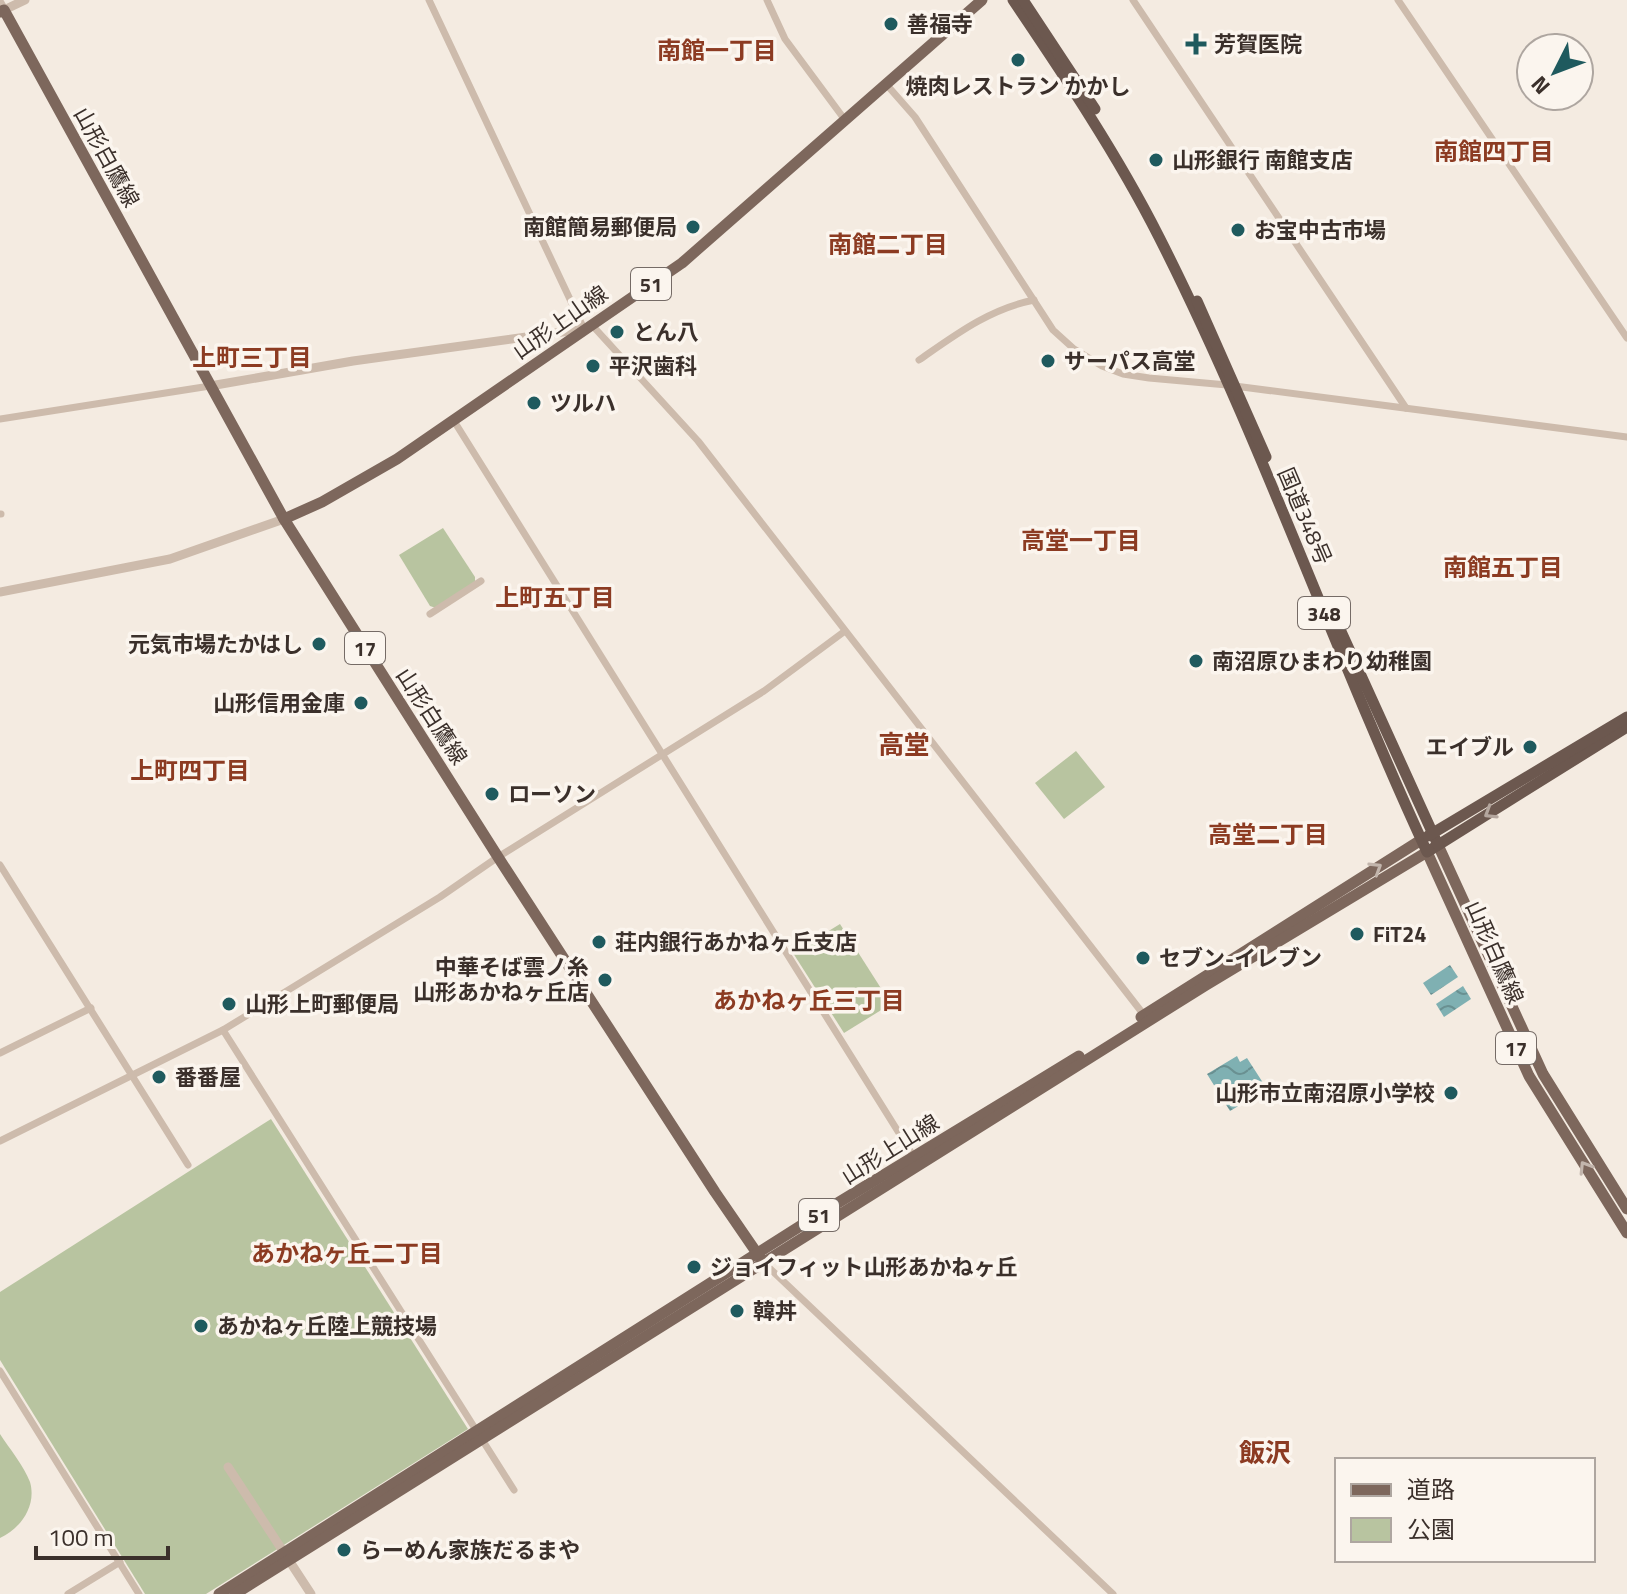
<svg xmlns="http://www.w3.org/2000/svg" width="1627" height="1594" viewBox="0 0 1627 1594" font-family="'Titillium Web','Noto Sans JP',sans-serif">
  <defs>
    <pattern id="water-waves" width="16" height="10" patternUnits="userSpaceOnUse" patternTransform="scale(2)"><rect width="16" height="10" fill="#7fb0b2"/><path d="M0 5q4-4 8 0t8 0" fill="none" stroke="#699091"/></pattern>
  </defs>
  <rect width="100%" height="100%" fill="#f4ebe1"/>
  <g fill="#b8c4a0">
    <polygon points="443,528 475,577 475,583 436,608 430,606 399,555"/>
    <polygon points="1076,751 1105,787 1064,819 1035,783"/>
    <polygon points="840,924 891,1004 844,1033 793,953"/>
    <polygon points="271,1119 468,1429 206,1594 145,1594 0,1360 0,1292"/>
    <path d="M0,1434C9,1448 24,1466 30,1482C37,1506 20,1529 0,1538Z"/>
  </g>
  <g fill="url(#water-waves)">
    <polygon points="1450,965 1458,977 1431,995 1423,983"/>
    <polygon points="1463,986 1471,999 1444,1017 1436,1004"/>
    <polygon points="1237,1056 1240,1062 1247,1058 1267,1089 1230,1111 1207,1074"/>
  </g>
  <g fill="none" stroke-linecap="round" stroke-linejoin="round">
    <g stroke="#cdbbac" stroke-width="7">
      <polyline points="429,0 584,329"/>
      <polyline points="767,0 785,39 845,120"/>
      <polyline points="1133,0 1406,408"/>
      <polyline points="1398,0 1627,338"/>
      <polyline points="886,84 915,117 1053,330 1074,349 1102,366 1123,374 1149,378 1227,385 1627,437"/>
      <polyline points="591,324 698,441 1144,1015"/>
      <path d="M919,360C955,335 989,309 1034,300"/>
      <polyline points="0,419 210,386"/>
      <polyline points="454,421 914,1157"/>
      <polyline points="0,514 1,514"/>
      <polyline points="430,614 481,581"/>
      <polyline points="0,865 188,1165"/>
      <polyline points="223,1030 514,1490"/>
      <polyline points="0,1053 91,1008"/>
      <polyline points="0,1141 223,1030 440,897 498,857 764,691 845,631"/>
      <polyline points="763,1262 1113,1594"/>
      <polyline points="0,1371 139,1594"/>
      <polyline points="68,1594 120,1562"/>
    </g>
    <g stroke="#cdbbac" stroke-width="9">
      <polyline points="0,3 4,10 25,0"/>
      <polyline points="210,386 353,361 584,329"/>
      <polyline points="0,592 170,559 284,519"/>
      <polyline points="228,1467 311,1594"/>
    </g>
    <g stroke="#7d675c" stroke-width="11">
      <polyline points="0,12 4,10 284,519 498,857 715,1192 763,1262"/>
      <polyline points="284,519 322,502 397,459 682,263 982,0"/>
      <polyline points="1438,845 1543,1074 1627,1209"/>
      <polyline points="1141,1017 1421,840"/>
      <polyline points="219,1594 813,1218 1079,1056"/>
      <polyline points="235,1594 1206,985 1427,852 1529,1076 1627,1233"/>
    </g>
    <g stroke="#6c584f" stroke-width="11">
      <path d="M1013,0C1065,77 1117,154 1159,237C1260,436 1333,649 1427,852L1627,727"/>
      <polyline points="1023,0 1095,109"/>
      <polyline points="1197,301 1266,457"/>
      <polyline points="1334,616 1438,845"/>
      <polyline points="1428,836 1627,717"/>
    </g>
  </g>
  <defs><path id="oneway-chevron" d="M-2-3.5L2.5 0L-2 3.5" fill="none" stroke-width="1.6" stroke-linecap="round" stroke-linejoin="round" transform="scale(2)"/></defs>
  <use stroke="#b4a69e" href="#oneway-chevron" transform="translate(1490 813) rotate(148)"/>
  <g stroke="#c2b5ac">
    <use href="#oneway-chevron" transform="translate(1376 868) rotate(-32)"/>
    <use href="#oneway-chevron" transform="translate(1585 1167) rotate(-122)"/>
  </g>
  <g fill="#1f5a5e" stroke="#fbf5ee" stroke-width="3">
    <circle cx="891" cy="24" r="8"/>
    <path d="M1192 32h8v8h8v8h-8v8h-8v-8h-8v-8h8z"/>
    <circle cx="1018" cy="60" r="8"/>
    <circle cx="1156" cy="160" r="8"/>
    <circle cx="693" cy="227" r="8"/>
    <circle cx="1238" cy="230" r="8"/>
    <circle cx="617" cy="332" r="8"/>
    <circle cx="1048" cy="361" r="8"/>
    <circle cx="593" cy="366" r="8"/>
    <circle cx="534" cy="403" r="8"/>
    <circle cx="319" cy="644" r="8"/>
    <circle cx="1196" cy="661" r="8"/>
    <circle cx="361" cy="703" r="8"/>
    <circle cx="1530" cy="747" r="8"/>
    <circle cx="492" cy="794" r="8"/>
    <circle cx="1357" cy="934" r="8"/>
    <circle cx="599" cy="942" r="8"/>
    <circle cx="1143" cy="958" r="8"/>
    <circle cx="605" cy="980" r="8"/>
    <circle cx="229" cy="1004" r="8"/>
    <circle cx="159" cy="1077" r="8"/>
    <circle cx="1451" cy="1093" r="8"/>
    <circle cx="694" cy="1267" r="8"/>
    <circle cx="737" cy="1311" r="8"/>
    <circle cx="201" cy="1326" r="8"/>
    <circle cx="344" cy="1550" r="8"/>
  </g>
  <g text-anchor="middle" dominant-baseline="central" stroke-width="7" stroke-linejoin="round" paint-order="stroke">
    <g fill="#fbf5ee" stroke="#756b66" stroke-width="2">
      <rect x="631" y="268" width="40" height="32" rx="6"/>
      <rect x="1298" y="597" width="52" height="32" rx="6"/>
      <rect x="345" y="632" width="40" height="32" rx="6"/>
      <rect x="1496" y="1032" width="40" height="32" rx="6"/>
      <rect x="799" y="1199" width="40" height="32" rx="6"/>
    </g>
    <g font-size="20" font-weight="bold" fill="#3b302b">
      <text x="651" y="284">51</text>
      <text x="1324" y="613">348</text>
      <text x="365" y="648">17</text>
      <text x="1516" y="1048">17</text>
      <text x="819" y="1215">51</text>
    </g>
    <g font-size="22" font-weight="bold" fill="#3b302b" stroke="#fbf5ee" text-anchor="start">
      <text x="907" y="24">善福寺</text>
      <text x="1214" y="44">芳賀医院</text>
      <text x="1018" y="86" text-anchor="middle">焼肉レストラン かかし</text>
      <text x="1172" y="160">山形銀行 南館支店</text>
      <text x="677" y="227" text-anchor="end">南館簡易郵便局</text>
      <text x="1254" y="230">お宝中古市場</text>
      <text x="633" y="332">とん八</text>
      <text x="1064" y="361">サーパス高堂</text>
      <text x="609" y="366">平沢歯科</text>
      <text x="550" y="403">ツルハ</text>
      <text x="303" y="644" text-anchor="end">元気市場たかはし</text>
      <text x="1212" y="661">南沼原ひまわり幼稚園</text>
      <text x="345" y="703" text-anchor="end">山形信用金庫</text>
      <text x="1514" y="747" text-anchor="end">エイブル</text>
      <text x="508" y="794">ローソン</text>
      <text x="1373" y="934">FiT24</text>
      <text x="615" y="942">荘内銀行あかねヶ丘支店</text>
      <text x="1159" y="958">セブン-イレブン</text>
      <text x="589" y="967" text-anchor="end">中華そば雲ノ糸<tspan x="589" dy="25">山形あかねヶ丘店</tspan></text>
      <text x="245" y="1004">山形上町郵便局</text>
      <text x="175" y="1077">番番屋</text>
      <text x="1435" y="1093" text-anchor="end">山形市立南沼原小学校</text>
      <text x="710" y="1267">ジョイフィット山形あかねヶ丘</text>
      <text x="753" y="1311">韓丼</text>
      <text x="217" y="1326">あかねヶ丘陸上競技場</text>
      <text x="360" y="1550">らーめん家族だるまや</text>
    </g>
    <g font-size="22" fill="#3b302b" stroke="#fbf5ee">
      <text transform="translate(107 157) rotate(61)">山形白鷹線</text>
      <text transform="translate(560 322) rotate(-35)">山形上山線</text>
      <text transform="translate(1305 516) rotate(67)">国道348号</text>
      <text transform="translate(432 716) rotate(57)">山形白鷹線</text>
      <text transform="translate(1495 952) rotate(66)">山形白鷹線</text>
      <text transform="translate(890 1149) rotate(-32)">山形上山線</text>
    </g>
    <g font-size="24" font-weight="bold" fill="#8c3b22" stroke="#fbf5ee">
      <text x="717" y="50">南館一丁目</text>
      <text x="1494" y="151">南館四丁目</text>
      <text x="888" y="244">南館二丁目</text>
      <text x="252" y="357">上町三丁目</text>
      <text x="1081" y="540">高堂一丁目</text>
      <text x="1503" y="567">南館五丁目</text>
      <text x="555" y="597">上町五丁目</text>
      <text x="190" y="770">上町四丁目</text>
      <text x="1268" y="834">高堂二丁目</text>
      <text x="809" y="1000">あかねヶ丘三丁目</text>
      <text x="347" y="1253">あかねヶ丘二丁目</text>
    </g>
    <g font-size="26" font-weight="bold" fill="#8c3b22" stroke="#fbf5ee">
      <text x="904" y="744">高堂</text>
      <text x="1265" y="1452">飯沢</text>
    </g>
  </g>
  <rect x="1335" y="1458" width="260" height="104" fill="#fbf5ee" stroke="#aea6a0" stroke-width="2"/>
  <rect x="1351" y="1484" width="40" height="12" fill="#7d675c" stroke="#aea6a0" stroke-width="2"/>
  <text x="1407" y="1498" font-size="24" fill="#3b302b">道路</text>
  <rect x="1351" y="1518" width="40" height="24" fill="#b8c4a0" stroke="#aea6a0" stroke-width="2"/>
  <text x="1407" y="1538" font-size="24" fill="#3b302b">公園</text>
  <g transform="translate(1555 72) rotate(228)"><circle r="38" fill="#fbf5ee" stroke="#aea6a0" stroke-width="2"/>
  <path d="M0-6L14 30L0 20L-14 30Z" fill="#1f5a5e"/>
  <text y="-12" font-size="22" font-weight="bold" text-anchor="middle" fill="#3b302b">N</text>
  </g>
  <path d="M36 1546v12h132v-12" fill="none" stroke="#3b302b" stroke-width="4"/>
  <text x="48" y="1546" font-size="24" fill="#3b302b" stroke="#fbf5ee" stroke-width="6" paint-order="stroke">100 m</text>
</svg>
